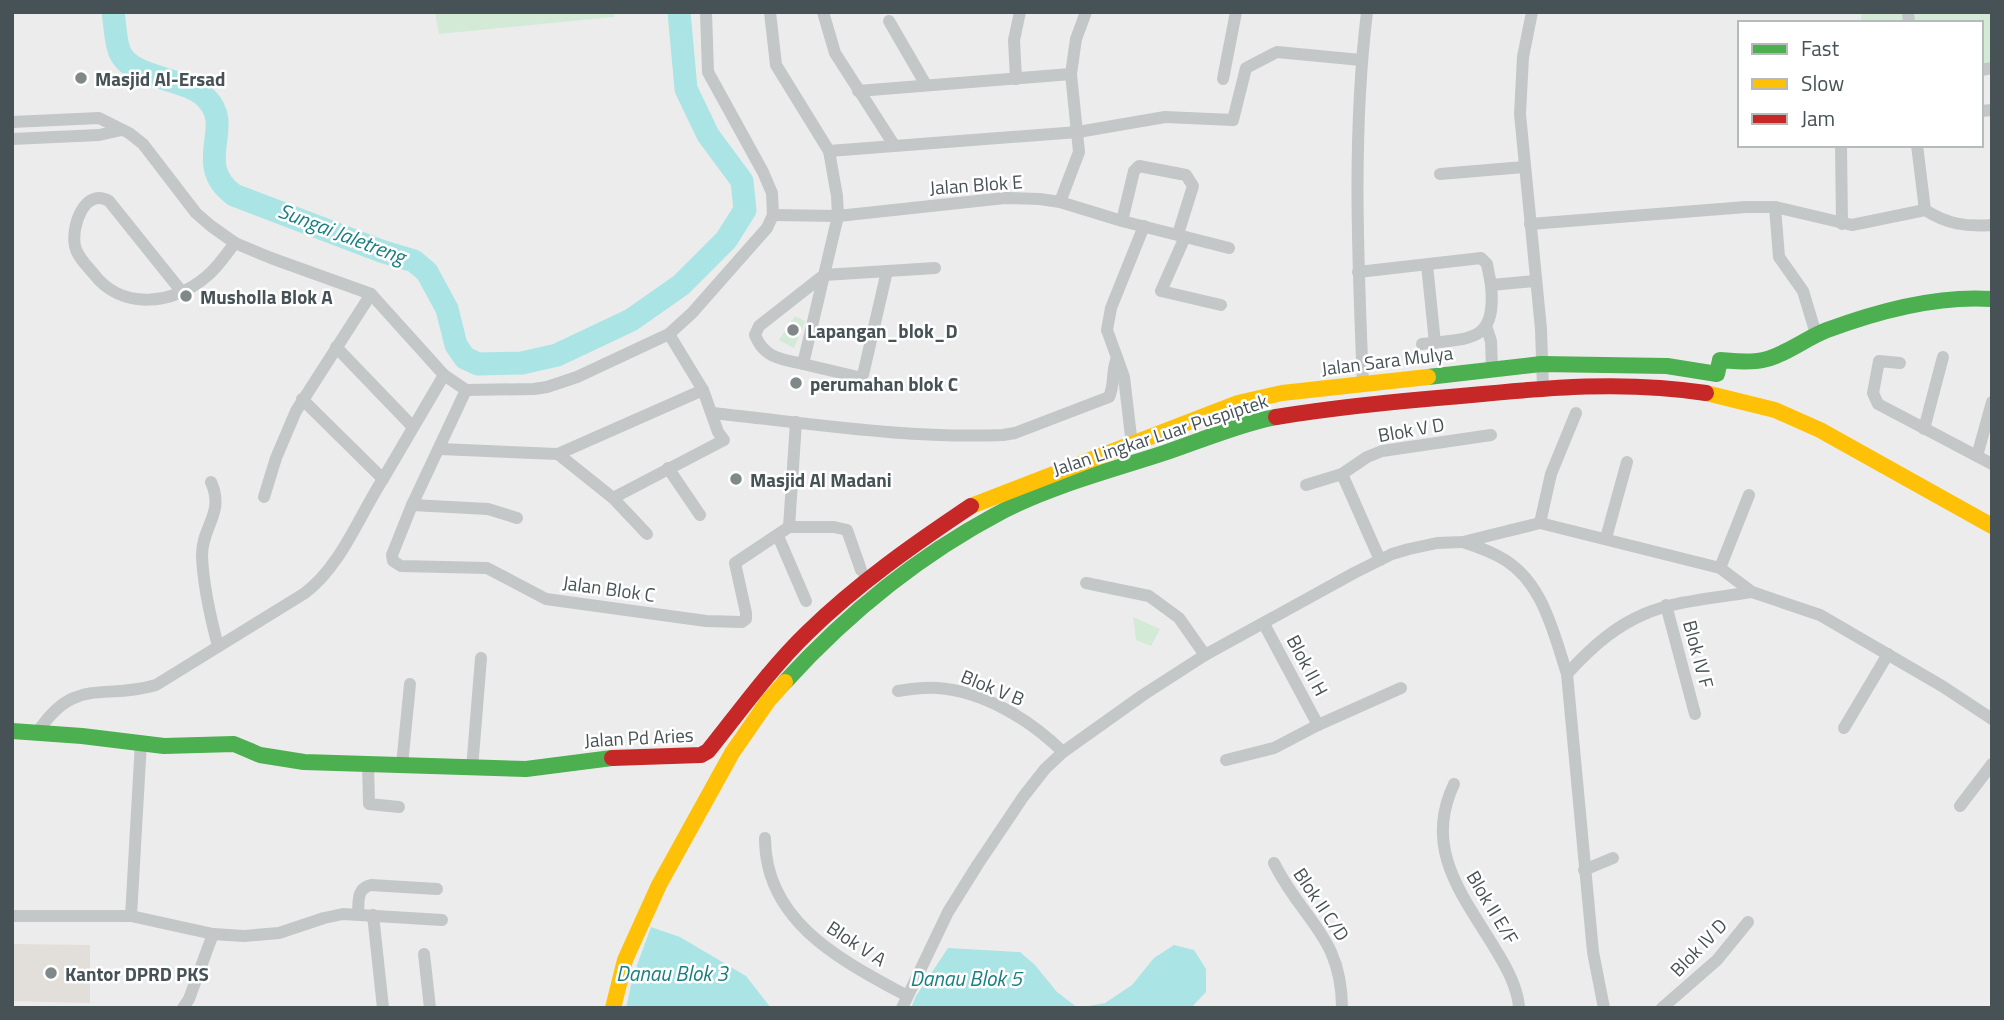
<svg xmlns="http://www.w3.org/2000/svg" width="2004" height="1020" viewBox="0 0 2004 1020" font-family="'Titillium Web',sans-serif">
  <rect width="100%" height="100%" fill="#edecec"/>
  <polygon fill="#e2ded9" points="12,944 90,945 90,1003 12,1001"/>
  <g fill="#d3ead7">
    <polygon points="435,12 615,12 614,17 439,34"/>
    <polygon points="1861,12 1992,12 1992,63 1981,65 1981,23 1861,23"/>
    <polygon points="795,316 805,321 794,348 779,340"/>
    <polygon points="1133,617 1160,629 1151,646 1136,640"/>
  </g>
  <g fill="#abe4e4">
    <polygon points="651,927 680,937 746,976 771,1008 626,1008 633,976"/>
    <polygon points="1174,945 1194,950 1206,969 1206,992 1191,1008 1078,1008 1105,1003 1132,985 1154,958"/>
    <polygon points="948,948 1020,952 1035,965 1057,992 1078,1008 911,1008 916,996"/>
  </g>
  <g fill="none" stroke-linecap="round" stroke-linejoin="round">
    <path stroke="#abe4e4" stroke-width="23" d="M113,12C115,24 115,38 119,50C129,80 185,76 206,98C236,127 191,163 234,195L381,251L414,261L427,272L447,309L456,345L465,358L478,364L522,363L557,355L631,320L681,285L726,240L745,210L742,181L708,135L686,89L679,12"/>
    <g stroke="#c4c7c7" stroke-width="12">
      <path d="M770,12L776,65L829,151L837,196L838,216L803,364C781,359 764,358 755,335L759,326L824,275L935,268"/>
      <polyline points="823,12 835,53 894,145"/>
      <polyline points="1532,12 1523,57 1520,114 1541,329 1543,388"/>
      <polyline points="1908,12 1909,23"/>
      <polyline points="889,21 926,85"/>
      <polyline points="1981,70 1992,68"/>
      <polyline points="1016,79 1014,40 1020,12"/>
      <polyline points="1223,79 1236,12"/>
      <polyline points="858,91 1071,74"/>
      <polyline points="1981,111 1992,110"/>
      <polyline points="12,122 99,118 129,133 143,144 196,213 211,226 235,243 271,258 371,294 444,375 466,390 534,389 547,387 577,377 669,334 692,313 767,228 773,215 772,193 763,172 708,72 706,12"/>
      <polyline points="12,139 99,135 122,130"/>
      <polyline points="1841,145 1842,224"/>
      <polyline points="1917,145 1925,210"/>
      <polyline points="829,151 1078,132 1165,117 1233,120 1246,68 1277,52 1361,60"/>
      <polyline points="1440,174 1524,167"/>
      <polyline points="1060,202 1079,152 1071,74 1076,39 1086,12"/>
      <polyline points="1775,207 1779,257 1803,291 1816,334"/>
      <polyline points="773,215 838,216 1005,198 1040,199 1060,202 1122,221 1229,248"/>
      <polyline points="1122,221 1134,171 1139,166 1186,175 1193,186 1178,234"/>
      <path d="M1530,224L1746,207H1775L1852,225L1925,210C1947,224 1966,227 1992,225"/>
      <polyline points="1185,237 1161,291 1221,305"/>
      <polyline points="1427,265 1435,343"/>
      <polyline points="1358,272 1481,258 1487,264 1491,285 1535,281"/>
      <path d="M182,292L109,201C84,187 71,227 75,246C77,256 86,265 93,273C121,311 174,305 207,276C218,267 226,254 235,243"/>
      <polyline points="1486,326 1491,341 1492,369"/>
      <path d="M1422,344C1469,338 1497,344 1491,285"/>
      <polyline points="336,347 413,427"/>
      <polyline points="1900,363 1879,361 1873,393 1878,404 1992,464"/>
      <polyline points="803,364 858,377 863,375 887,271"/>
      <path d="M1363,385C1358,260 1352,136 1367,12"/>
      <polyline points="466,390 412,505 392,555 393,561 401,566 487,568 546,599 706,621 742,622 746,619 746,613 735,563 789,527 834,527 847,530 861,570"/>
      <polyline points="302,399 383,479 444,375"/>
      <path d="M712,413C809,423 905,439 1003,435L1015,433L1109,397C1115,385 1111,371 1117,358"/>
      <polyline points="1924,429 1943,357"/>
      <polyline points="1132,445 1124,377 1107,330 1111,308 1144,226"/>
      <polyline points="440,449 558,454 613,498 647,534"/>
      <polyline points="558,454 703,390"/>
      <polyline points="1977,456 1992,402"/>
      <polyline points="668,468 700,515"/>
      <polyline points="1342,474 1380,560"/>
      <path d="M211,482C225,513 202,526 202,555C203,586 210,616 218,646"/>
      <polyline points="1306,485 1342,474 1367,457 1382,451 1491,435"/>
      <polyline points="264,497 276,458 296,411 371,294"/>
      <polyline points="613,498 724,440 718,432 703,390 669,334"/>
      <polyline points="412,505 488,509 517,518"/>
      <polyline points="1540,523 1551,474 1576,413"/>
      <polyline points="789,527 796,422"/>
      <polyline points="778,536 806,601"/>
      <polyline points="1606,538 1627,462"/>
      <path d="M1463,542C1475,546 1487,550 1498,556C1542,578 1553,631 1567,674"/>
      <polyline points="1720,568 1749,495"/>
      <polyline points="1086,583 1149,596 1179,618 1205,655"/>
      <polyline points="1666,605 1695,714"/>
      <polyline points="1264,624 1318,725"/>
      <path d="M898,691C911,689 924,687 937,688C984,691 1030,720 1063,752"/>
      <polyline points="1844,728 1888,654"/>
      <path d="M37,733C75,675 102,701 156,685L305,593C341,566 359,516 383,479"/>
      <polyline points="1226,760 1274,748 1318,725 1401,688"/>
      <polyline points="368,763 369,804 399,807"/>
      <polyline points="402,765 410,684"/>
      <polyline points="472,769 481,658"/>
      <path d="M1454,784C1421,853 1468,901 1500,957C1509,972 1518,990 1519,1008"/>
      <polyline points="1960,806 1992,764"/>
      <path d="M765,838C765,923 843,961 907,996"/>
      <path d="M1274,863C1302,920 1342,936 1342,1008"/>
      <polyline points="1584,870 1613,858"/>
      <path d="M358,914C359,901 356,889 371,885L437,889"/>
      <polyline points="373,915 383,1008"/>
      <polyline points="12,916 131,916 213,934 244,936 279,933 324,918 343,914 442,920"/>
      <polyline points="131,916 141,742"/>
      <polyline points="424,954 430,1008"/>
      <polyline points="183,1008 189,999 213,934"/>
      <polyline points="902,1008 948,912 978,864 1023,797 1045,769 1063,752 1143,695 1205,655 1354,573 1392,554 1409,549 1437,543 1463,542 1540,523 1720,568 1752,592 1820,615 1942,686 1992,719"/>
      <path d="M1604,1008L1593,952L1567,674C1631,604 1664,605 1752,592"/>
      <polyline points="1662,1008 1717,960 1748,922"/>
    </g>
    <g stroke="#4caf50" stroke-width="16">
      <path d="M1428,377L1541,364L1667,366L1717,374L1720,360C1734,361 1749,363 1763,360C1786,355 1806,338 1827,330C1878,311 1937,295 1992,299"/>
      <path d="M785,682C847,614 921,554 1003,511C1051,486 1112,470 1164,453C1197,442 1242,423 1276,417"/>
      <polyline points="12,731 82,736 164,746 234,744 260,755 304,762 526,769 612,758"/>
    </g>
    <g stroke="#ffc107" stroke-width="16">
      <polyline points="1706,393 1775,410 1820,430 1992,526"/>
      <polyline points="971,506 1238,403 1282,393 1428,377"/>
      <polyline points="613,1008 625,960 659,885 732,753 768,701 785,682"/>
    </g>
    <g stroke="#c62828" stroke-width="16">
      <path d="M1276,417C1337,407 1399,401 1461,396C1544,388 1622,380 1706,393"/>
      <path d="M612,758L701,755L708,751C740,711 770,669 807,633C857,584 914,544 971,506"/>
    </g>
  </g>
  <g fill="#80888a" stroke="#fff" stroke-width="2.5">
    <circle cx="81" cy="78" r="7"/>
    <circle cx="186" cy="296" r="7"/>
    <circle cx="793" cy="330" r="7"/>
    <circle cx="796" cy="383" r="7"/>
    <circle cx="736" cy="479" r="7"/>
    <circle cx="51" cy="973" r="7"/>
  </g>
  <g text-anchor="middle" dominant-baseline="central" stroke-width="5" stroke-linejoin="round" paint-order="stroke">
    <g font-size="19" font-weight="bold" fill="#465256" stroke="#fff" text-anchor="start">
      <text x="95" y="78">Masjid Al-Ersad</text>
      <text x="200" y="296">Musholla Blok A</text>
      <text x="807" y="330">Lapangan_blok_D</text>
      <text x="810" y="383">perumahan blok C</text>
      <text x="750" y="479">Masjid Al Madani</text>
      <text x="65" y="973">Kantor DPRD PKS</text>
    </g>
    <g font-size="19" fill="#465256" stroke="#fff">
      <text transform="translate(976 184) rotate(-4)">Jalan Blok E</text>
      <text transform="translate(1387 360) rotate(-7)">Jalan Sara Mulya</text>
      <text transform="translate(1411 429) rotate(-10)">Blok V D</text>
      <text transform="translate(1160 434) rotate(-18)">Jalan Lingkar Luar Puspiptek</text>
      <text transform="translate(609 588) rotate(8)">Jalan Blok C</text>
      <text transform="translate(1699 654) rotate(75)">Blok IV F</text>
      <text transform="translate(1308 665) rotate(62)">Blok II H</text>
      <text transform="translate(993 687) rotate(22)">Blok V B</text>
      <text transform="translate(639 737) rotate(-3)">Jalan Pd Aries</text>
      <text transform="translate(1322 904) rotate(56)">Blok II C/D</text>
      <text transform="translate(1493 907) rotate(59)">Blok II E/F</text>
      <text transform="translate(857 943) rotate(33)">Blok V A</text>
      <text transform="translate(1698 947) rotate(-46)">Blok IV D</text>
    </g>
    <g font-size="21" font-style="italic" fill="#1a7f80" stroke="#fff">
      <text transform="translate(342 233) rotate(21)">Sungai Jaletreng</text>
      <text x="672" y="973">Danau Blok 3</text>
      <text x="966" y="978">Danau Blok 5</text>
    </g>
  </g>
  <rect width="2004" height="1020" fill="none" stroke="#465256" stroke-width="28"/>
  <rect x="1738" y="21" width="245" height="126" fill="#ffffff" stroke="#b5babb" stroke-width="2"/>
  <rect x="1752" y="44" width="35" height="10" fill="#4caf50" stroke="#b5babb" stroke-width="2"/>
  <text x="1801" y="56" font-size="21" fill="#465256">Fast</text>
  <rect x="1752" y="79" width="35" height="10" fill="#ffc107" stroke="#b5babb" stroke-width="2"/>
  <text x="1801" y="91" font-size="21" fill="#465256">Slow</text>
  <rect x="1752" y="114" width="35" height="10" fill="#c62828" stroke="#b5babb" stroke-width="2"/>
  <text x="1801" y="126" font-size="21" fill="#465256">Jam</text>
</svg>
